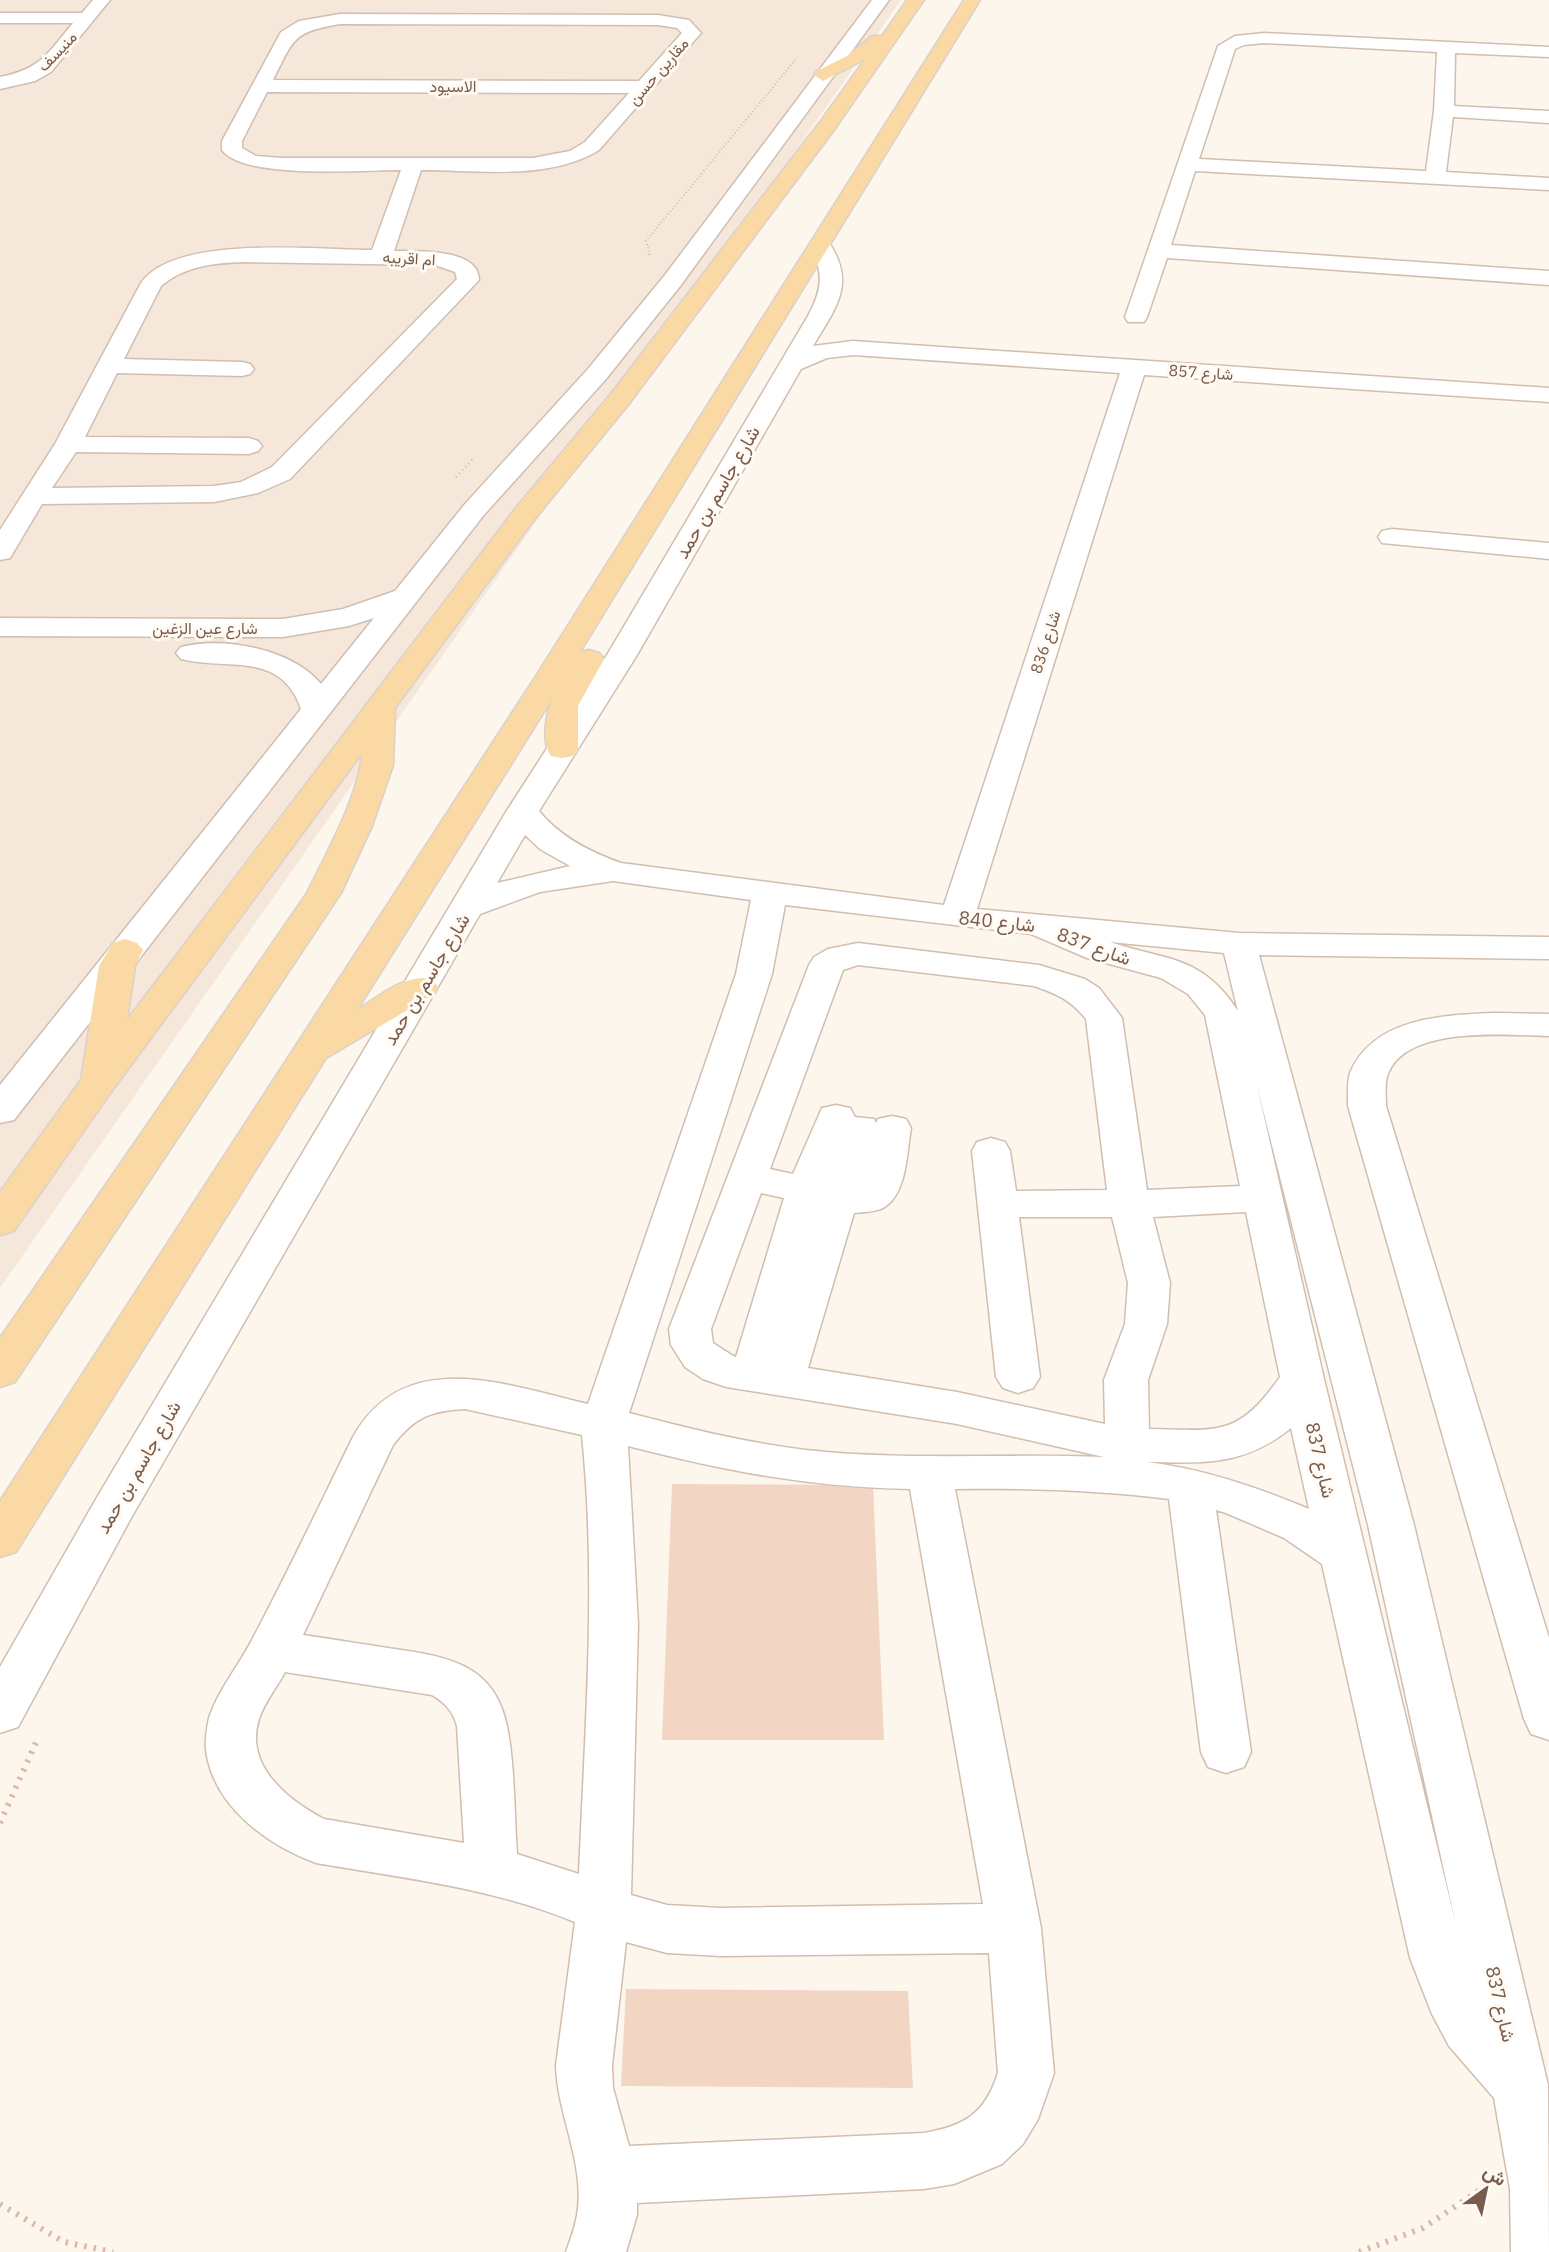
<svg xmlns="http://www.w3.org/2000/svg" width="1549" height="2252" viewBox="0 0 1549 2252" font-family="'IBM Plex Sans',Vazirmatn,sans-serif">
  <rect width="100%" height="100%" fill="#fdf6ec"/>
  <polygon fill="#f5e8da" points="0,0 901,0 0,1288"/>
  <g fill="#f3d5c3">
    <polygon points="672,1484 873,1485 884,1740 662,1740"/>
    <polygon points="626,1989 908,1991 913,2088 621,2086"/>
  </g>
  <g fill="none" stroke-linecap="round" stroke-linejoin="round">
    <g stroke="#d1beb0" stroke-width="3">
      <g id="minor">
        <path d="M93,0H110L51,72L35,81L0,89V77C41,69 47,54 73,23H0V13H82Z"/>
        <path d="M872,0H889L681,285L606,379L483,516L14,1120L0,1123V1085L301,709C281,650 228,671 181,659L176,653L181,647C224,636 292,649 321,684L374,618L349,626L283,637L0,636V618L283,619L343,609L395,591L465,504L588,369L665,275Z"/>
        <path d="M340,14L658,15L689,20L701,33L599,150C549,181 477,170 421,170L394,251C416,251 479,248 479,280L290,479L258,493L214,502L42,504L10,558L0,560V530L55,444L141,283C175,234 317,250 372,250L401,170C363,170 244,180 222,150V141L281,32L299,21ZM340,24L658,25L677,28L682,33L639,81L273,80C294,39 292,32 340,24ZM267,92L629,93L585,142L570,151L533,158H282L256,156L242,148V141ZM244,262L435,265L455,272L457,279L272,467L241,482L214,486L52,488L76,452L249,454L258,451L262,446L258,441L249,438L85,437L117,373L242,376L250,374L254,369L250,364L242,362L124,359L161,286C185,266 213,263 244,262Z"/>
        <path d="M1264,33L1549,47V57L1455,53L1454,106L1549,111V123L1453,117L1446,172L1549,178V190L1195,171L1171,245L1549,271V285L1167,258L1147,317L1144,322H1128L1125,317L1218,46L1235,36ZM1264,43L1437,52L1434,111L1426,171L1199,159L1235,49L1244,45Z"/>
        <path d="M820,240L828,241C857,284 836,307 813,346L853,341L1549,388V402L1144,375L977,909L1239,933L1549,937V959L1259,955L1414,1525L1548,2085L1549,2252H1511L1510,2189L1494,2098L1449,2046L1432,2014L1410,1958L1322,1564L1284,1538L1226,1513L1216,1510L1251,1752L1244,1767L1226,1773L1208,1767L1201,1752L1169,1499C1098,1490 1027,1488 955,1489L1041,1928L1054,2073L1038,2119L1023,2144L1002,2164L954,2184L924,2189L637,2203V2215L626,2252H566C570,2240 575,2228 577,2215C586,2165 557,2115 556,2065L575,1922C493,1888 403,1878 316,1863C267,1845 213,1806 206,1750C205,1741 207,1726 209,1718C218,1690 240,1664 253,1638C288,1572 320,1504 353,1437C404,1345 507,1385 588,1404L736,974L751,900L613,881L540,892L480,914L131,1518L18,1727L0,1733V1667L99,1494L506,812L607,655L808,316C822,290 825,272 809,246L812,241ZM853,355L1120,373L944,905L621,863C590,852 560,837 539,811L637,655L801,369L827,358ZM525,835L540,849L570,866L497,883ZM785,905L1031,934L1087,958L1161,978L1188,994L1205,1015L1240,1186L1147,1190L1122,1018L1099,988L1085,979L1039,965L858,943L828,949L814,957L809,965L669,1329L671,1345L685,1367L703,1379L726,1387L957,1424L1104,1457C1004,1453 905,1461 806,1450C746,1443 687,1428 629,1413L772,974ZM1110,942L1224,953L1238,1011C1202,955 1167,961 1110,942ZM858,965L1034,986C1057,994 1071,1000 1086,1019L1107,1190L1016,1191L1010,1151L1005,1142L991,1138L977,1142L972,1151L996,1377L1003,1388L1018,1393L1033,1388L1040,1377L1019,1217H1112L1128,1283L1125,1324L1104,1380L1105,1424L957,1392L808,1368L854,1213C863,1212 879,1212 886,1206C907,1192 907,1150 911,1128L906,1119L892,1116L878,1119L876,1123L874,1119L855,1117L850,1108L836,1105L822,1108L793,1174L770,1169L843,970ZM1257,1086L1368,1525L1456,1925L1324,1379ZM761,1193L784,1198L736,1357L733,1356L713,1343L711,1329ZM1246,1212L1280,1377C1237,1438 1218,1430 1149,1429L1148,1380L1167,1324L1170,1283L1153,1217ZM465,1409L582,1435C597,1581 585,1728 579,1874L517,1854C514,1813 515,1766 507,1726C494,1661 442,1656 388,1648C360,1644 332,1639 303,1635L393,1445C415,1417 430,1411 465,1409ZM1291,1428L1309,1509C1256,1487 1204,1469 1147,1462C1205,1463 1244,1466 1291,1428ZM628,1446C726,1471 807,1487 910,1489L983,1904L721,1908L667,1905L631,1895L638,1624ZM285,1672L432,1695C445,1703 453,1711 457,1726L464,1843L324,1819C288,1800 244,1766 259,1719C264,1703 277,1687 285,1672ZM626,1942L667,1953L721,1956L989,1953L998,2073C985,2114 964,2126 924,2133L629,2146L613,2088L612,2065Z"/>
        <polygon points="1392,529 1549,543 1549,559 1382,543 1378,537 1382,531"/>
        <path d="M1494,1013L1549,1014V1036C1508,1035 1406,1025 1388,1074C1384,1083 1386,1096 1386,1106L1549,1638V1740L1531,1734L1524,1719L1348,1106C1348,1096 1347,1082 1350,1073C1373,1018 1442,1015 1494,1013Z"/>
      </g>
    </g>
    <g stroke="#dad1cd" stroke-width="3">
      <g id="major">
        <path d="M907,0H924L834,130L628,405L533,521L395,708L393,765L372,826L341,893L15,1382L0,1387V1338L307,893C326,854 359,796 362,753L111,1092L14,1231L0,1235V1192L81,1080L99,966L113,943L125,939L137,943L143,950L135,966L127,1020L515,509L610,395L820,122L865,59L823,81L814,75L817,71L847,56L872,36H882Z"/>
        <path d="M964,0H980L580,652L589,650L599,653L604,659L578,706V749L573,756L562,758L551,756C541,742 546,710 554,696L357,1010C380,996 405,973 433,979L438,987L433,995L326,1058L16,1552L0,1557V1501L536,676Z"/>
      </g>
    </g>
    <polyline stroke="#d9b8a5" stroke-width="2" stroke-dasharray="1 2.5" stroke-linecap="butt" points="650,255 646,241 797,58"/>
    <g stroke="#d9b8a5" stroke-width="2.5" stroke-dasharray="1 3.5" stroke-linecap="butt">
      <polyline points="649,254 650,257"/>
      <polyline points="456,477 474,458"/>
    </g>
    <g stroke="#d9b8a5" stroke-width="6" stroke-dasharray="2.5 7" stroke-linecap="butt">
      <polyline points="0,1823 38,1738"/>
      <polyline points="0,2204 64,2242 113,2252"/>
      <polyline points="1359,2252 1423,2228 1486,2186"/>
    </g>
    <use href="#minor" fill="#fff" fill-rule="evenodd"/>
    <use href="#major" fill="#fbd9a5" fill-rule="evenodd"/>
  </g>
  <g text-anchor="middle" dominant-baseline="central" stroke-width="6" stroke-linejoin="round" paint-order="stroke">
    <g font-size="16" fill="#7a5c4d" stroke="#fffaf3">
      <text transform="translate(57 51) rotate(-46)">منيسف</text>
      <text transform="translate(658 71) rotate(-49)">مقارين حسن</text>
      <text x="453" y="86">الاسيود</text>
      <text transform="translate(409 258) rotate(3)">ام اقريبه</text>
      <text transform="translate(1201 372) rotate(4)">شارع 857</text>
      <text x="205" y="628">شارع عين الزغين</text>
      <text transform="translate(1045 642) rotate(-72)">شارع 836</text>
    </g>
    <g font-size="19" fill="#7a5c4d" stroke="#fffaf3">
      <text transform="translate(717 492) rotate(-60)">شارع جاسم بن حمد</text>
      <text transform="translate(997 921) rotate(6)">شارع 840</text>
      <text transform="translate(1094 946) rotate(20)">شارع 837</text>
      <text transform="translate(426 979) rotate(-59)">شارع جاسم بن حمد</text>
      <text transform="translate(1321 1460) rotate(77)">شارع 837</text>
      <text transform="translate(138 1467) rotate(-60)">شارع جاسم بن حمد</text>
      <text transform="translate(1501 2004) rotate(77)">شارع 837</text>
    </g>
  </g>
  <g transform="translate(1486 2189) rotate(33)" stroke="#fffaf3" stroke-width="5" paint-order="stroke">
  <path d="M0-5L12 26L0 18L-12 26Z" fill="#7a5c4d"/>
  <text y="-10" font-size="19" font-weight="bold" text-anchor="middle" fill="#7a5c4d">ش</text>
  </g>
</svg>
